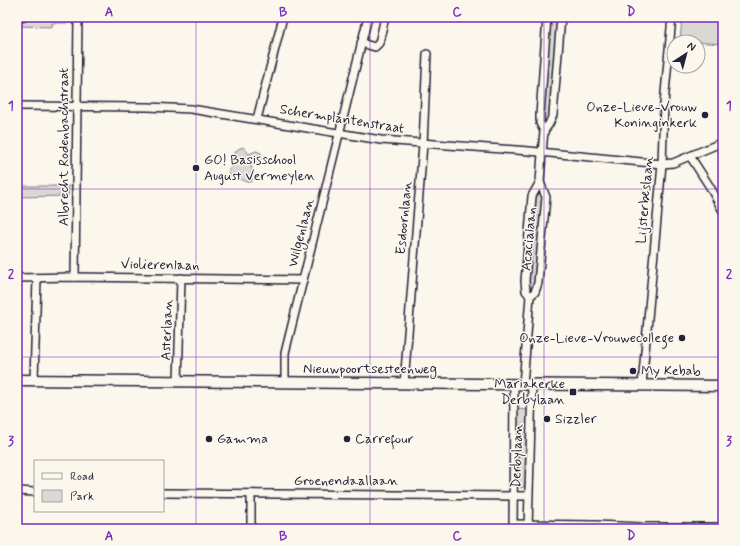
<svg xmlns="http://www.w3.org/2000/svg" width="740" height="546" viewBox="0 0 740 546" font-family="Mynerve,sans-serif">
  <rect width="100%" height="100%" fill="#fbf7ec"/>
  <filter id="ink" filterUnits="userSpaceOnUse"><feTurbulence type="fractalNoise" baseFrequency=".025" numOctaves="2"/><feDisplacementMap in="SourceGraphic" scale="8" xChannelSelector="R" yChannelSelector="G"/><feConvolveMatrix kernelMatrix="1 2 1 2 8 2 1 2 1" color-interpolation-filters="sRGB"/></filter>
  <g filter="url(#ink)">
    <g fill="#dbd8d3" stroke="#7e7d87">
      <polygon points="30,17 76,17 76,23 52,23 52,27 17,26 17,22 27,19"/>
      <polygon points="550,17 558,17 549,116 545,122 543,120"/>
      <polygon points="682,17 723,17 723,44 680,41"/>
      <path d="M243,147L249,154L256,151L261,153L263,157L259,161L252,164L251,167C254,173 255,177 251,182C244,182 239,178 232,177L229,174V169L235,162L234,154L238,149Z"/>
      <polygon points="17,186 69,186 68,196 17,197"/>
      <polygon points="540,189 542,195 534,283 533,288 530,289 528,282 535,196"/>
      <polygon points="517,409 528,410 527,469 524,487 521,488 517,485"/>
    </g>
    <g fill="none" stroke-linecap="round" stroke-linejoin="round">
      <g stroke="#22223b" stroke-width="10">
        <g id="street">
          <polyline points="17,20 24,17"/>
          <polyline points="361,43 375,47 379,43 385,17"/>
          <polyline points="17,106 148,107 191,109 381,140 529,151 662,164 673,163 723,142"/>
          <polyline points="257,119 283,17"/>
          <polyline points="544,131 540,123 540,115 547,17"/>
          <polyline points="690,156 710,187 723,211"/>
          <polyline points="75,277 78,17"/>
          <polyline points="17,278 75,277 303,280"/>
          <polyline points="530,296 535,292 538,283 546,197 540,182 542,153 544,131 549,124 553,115 561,17"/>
          <polyline points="34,380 37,278"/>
          <polyline points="178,382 181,278"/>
          <polyline points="285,383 285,353 368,17"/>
          <polyline points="404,384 423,144 427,54"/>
          <polyline points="523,385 530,296 526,291 525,281 532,196 540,182"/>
          <polyline points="642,385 662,164 664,104 672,17"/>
          <polyline points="17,491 35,492"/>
          <polyline points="163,493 528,496"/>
          <polyline points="513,524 596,525 641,527 723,527"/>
          <polyline points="251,529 251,494"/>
          <polyline points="513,529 514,385"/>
          <polyline points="528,529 532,385"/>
        </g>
      </g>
      <g stroke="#22223b" stroke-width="13">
        <polyline id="secondary" points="17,380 723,386"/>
      </g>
      <use href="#street" stroke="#fbf7ec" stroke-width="7"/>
      <use href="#secondary" stroke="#fbf7ec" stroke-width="10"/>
    </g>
  </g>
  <path fill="none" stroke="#7b2cbf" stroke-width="1" stroke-opacity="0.55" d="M196,17V529M370,17V529M544,17V529M17,189H723M17,357H723"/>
  <g fill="#22223b" stroke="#fbf7ec" stroke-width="1.5">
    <circle cx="705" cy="115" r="4"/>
    <circle cx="196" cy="168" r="4"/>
    <circle cx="682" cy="338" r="4"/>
    <circle cx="633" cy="371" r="4"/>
    <rect x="569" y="388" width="8" height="8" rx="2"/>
    <circle cx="547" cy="419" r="4"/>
    <circle cx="209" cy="439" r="4"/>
    <circle cx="347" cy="439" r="4"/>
  </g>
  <g text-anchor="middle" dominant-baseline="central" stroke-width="3" stroke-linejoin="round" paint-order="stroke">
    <g font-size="14" fill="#22223b" stroke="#fbf7ec" text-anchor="start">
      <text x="697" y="107" text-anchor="end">Onze-Lieve-Vrouw<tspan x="697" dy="16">Koninginkerk</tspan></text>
      <text x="204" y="160">GO! Basisschool<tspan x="204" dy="16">August Vermeylen</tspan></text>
      <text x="674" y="338" text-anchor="end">Onze-Lieve-Vrouwecollege</text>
      <text x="641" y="371">My Kebab</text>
      <text x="565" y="384" text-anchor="end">Mariakerke<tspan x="565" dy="16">Derbylaan</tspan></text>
      <text x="555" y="419">Sizzler</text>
      <text x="217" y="439">Gamma</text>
      <text x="355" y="439">Carrefour</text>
    </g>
    <g font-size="14" fill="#22223b" stroke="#fbf7ec">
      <text transform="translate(342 119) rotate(9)">Schermplantenstraat</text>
      <text transform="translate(64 147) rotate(-90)">Albrecht Rodenbachstraat</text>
      <text transform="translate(645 200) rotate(-85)">Lijsterbeslaan</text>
      <text transform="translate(404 218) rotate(-85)">Esdoornlaan</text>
      <text transform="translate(301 233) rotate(-76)">Wilgenlaan</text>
      <text transform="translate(529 239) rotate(-85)">Acacialaan</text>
      <text transform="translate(160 265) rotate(1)">Violierenlaan</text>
      <text transform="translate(167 330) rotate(-88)">Asterlaan</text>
      <text x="370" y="369">Nieuwpoortsesteenweg</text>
      <text transform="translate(517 456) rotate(-88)">Derbylaan</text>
      <text x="346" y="481">Groenendaallaan</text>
    </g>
  </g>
  <rect width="740" height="546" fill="none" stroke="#fbf7ec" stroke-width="44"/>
  <rect x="34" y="460" width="130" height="52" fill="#fbf7ec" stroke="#a4a2a5"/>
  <rect x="42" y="473" width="20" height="6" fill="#fbf7ec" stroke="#a4a2a5"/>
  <text x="70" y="480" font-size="12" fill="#22223b">Road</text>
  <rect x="42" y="490" width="20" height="12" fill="#dbd8d3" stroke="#a4a2a5"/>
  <text x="70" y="500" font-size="12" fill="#22223b">Park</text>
  <g transform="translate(686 54) rotate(36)"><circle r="19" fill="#fbf7ec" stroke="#a4a2a5"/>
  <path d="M0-3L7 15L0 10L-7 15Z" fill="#22223b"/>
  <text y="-6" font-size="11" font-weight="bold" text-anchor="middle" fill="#22223b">N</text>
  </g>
  <rect x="22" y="22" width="696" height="502" fill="none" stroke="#7b2cbf" stroke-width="1.5"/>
  <g font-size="13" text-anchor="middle" font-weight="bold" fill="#7b2cbf">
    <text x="109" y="16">A</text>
    <text x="283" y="16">B</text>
    <text x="457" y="16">C</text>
    <text x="631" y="16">D</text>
    <text x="11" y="110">1</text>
    <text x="729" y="110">1</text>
    <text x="11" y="278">2</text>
    <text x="729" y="278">2</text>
    <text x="11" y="445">3</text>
    <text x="729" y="445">3</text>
    <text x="109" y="540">A</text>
    <text x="283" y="540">B</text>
    <text x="457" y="540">C</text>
    <text x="631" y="540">D</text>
  </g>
</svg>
